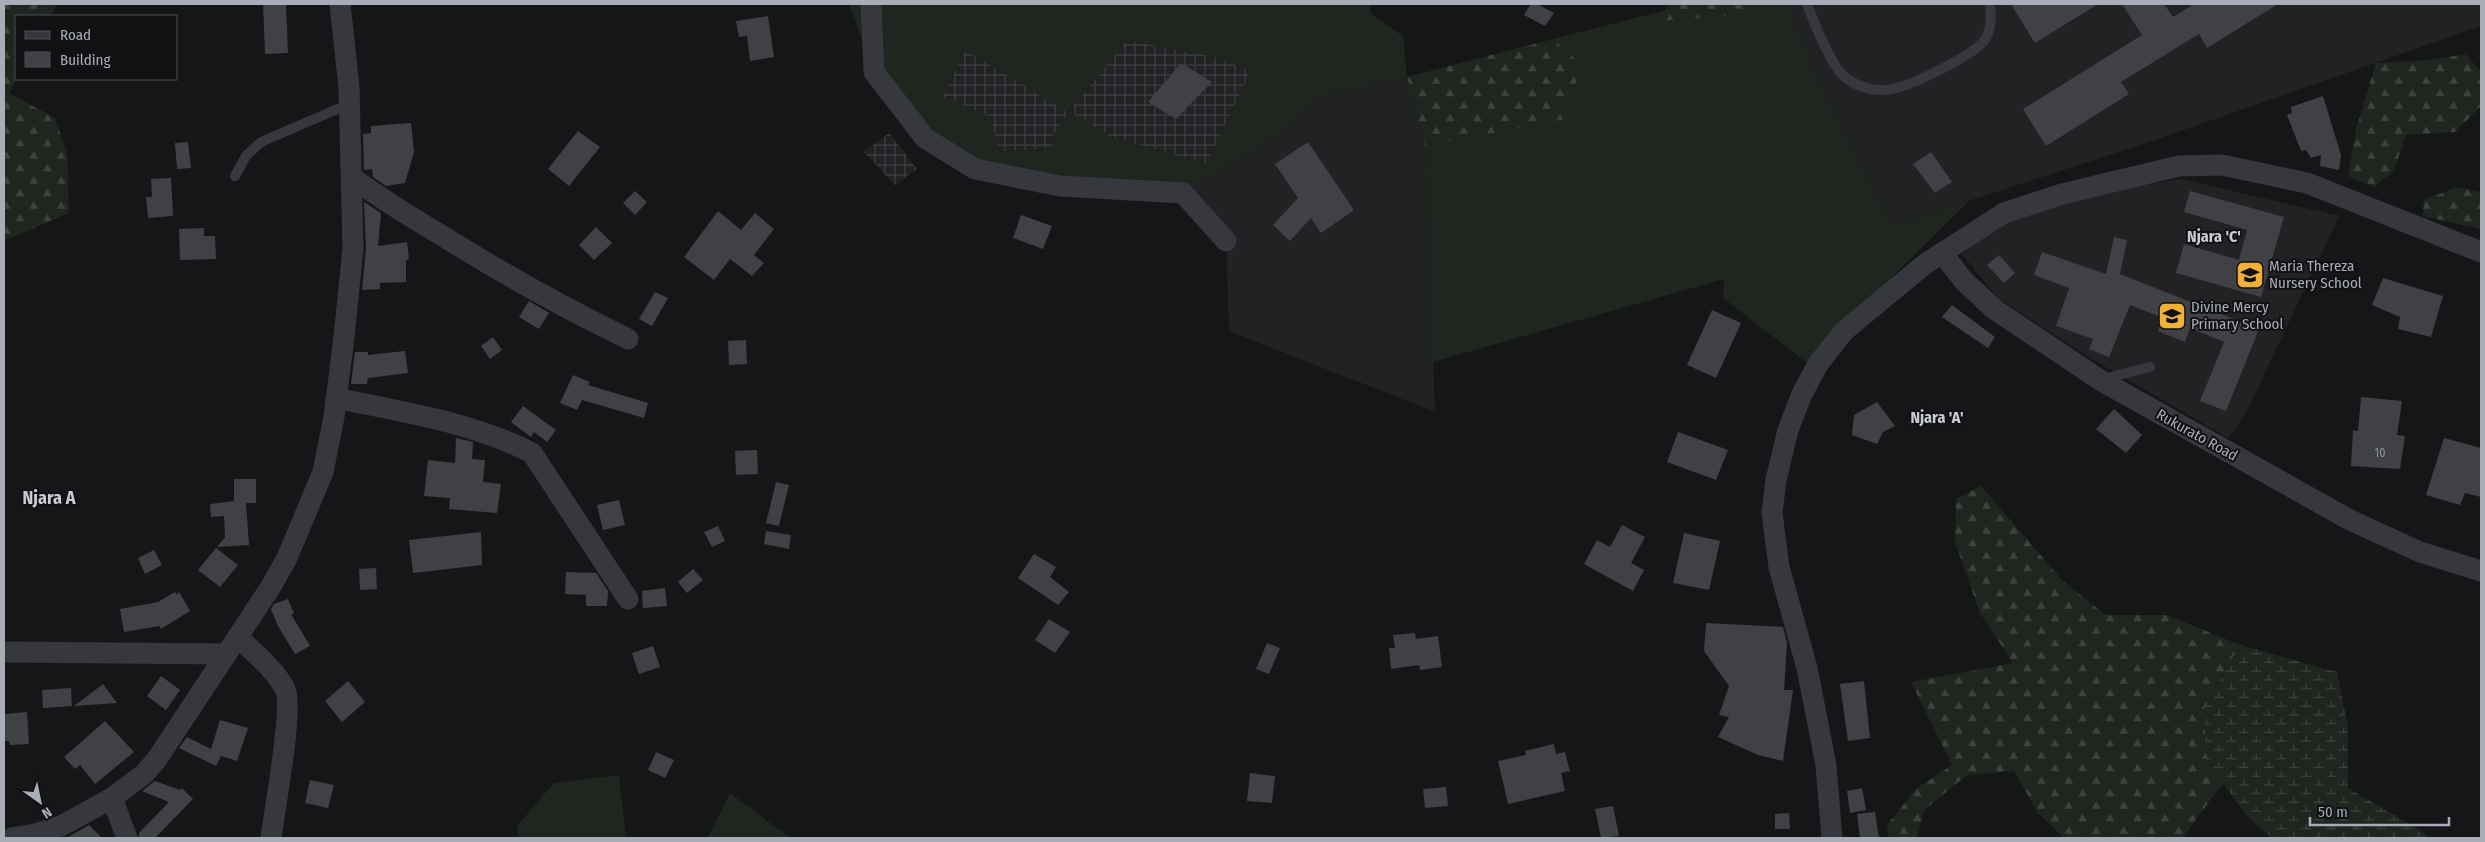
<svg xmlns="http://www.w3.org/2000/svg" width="2485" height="842" viewBox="0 0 2485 842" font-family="'Fira Sans Condensed',sans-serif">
  <defs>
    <pattern id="industrial-grid" width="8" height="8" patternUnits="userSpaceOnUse" patternTransform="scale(1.25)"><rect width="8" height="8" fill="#222225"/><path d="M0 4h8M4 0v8" fill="none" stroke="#3f3f43"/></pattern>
    <pattern id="forest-firs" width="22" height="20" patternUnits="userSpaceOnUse" patternTransform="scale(1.25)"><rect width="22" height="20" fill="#1e261f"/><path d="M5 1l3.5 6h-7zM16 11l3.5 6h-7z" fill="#3c433d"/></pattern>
    <pattern id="wetland-marsh" width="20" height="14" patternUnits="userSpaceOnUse" patternTransform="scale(1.25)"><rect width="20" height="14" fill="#1e261f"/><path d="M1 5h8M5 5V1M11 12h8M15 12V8" fill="none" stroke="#3c433d"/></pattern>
  </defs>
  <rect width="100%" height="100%" fill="#161618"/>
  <g fill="#222225">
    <polygon points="1788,4 2481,4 2481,26 2149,142 1892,226 1821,87"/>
    <polygon points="1407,77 1425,146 1435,412 1229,331 1226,241 1183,193 1267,142 1323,96"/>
    <polygon points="2182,179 2339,216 2245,415 2228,438 2090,358 1998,298 1962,254 2007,219 2091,193"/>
  </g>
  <g fill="url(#industrial-grid)">
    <polygon points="1127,40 1220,58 1251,72 1206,164 1111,137 1069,112 1053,148 999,152 943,97 965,50 1069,111"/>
    <polygon points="889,133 917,169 895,185 864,152"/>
  </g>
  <g fill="#1e261f" fill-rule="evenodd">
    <path d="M849,4H1369L1371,14L1403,36L1407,77L1323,96L1267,142L1183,193L975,169L925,138L874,72ZM1127,40L1220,58L1251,72L1206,164L1111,137L1069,111ZM965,50L1068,112L1052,137L1053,148L999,152L991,117L943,97Z"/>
    <polygon points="1690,4 1788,4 1821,87 1892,226 1969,201 1826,342 1811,366 1723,298 1724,279 1433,362 1425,146 1565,119 1581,64 1553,39"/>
    <polygon points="619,775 626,838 519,838 517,826 554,783"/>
    <polygon points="730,793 790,838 708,838"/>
  </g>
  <g fill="url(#forest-firs)">
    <polygon points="4,4 57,4 50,16 16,16 17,79 9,93 55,118 67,153 69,213 4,241"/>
    <polygon points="1670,4 1758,4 1741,15 1657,21"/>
    <polygon points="1553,39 1581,64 1566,119 1425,146 1407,77"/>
    <polygon points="2465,54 2481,71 2481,106 2455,132 2406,135 2394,171 2374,187 2348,176 2356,129 2376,63 2432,60"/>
    <polygon points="2457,187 2481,192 2481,229 2423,216 2424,200"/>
    <polygon points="1981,486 2063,581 2106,615 2167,615 2240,645 2205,706 2206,761 2223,783 2182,838 2064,838 2038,813 2014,771 1967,775 1924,810 1917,838 1889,838 1887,825 1917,788 1952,765 1911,682 2013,663 1980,613 1955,542 1956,499"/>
  </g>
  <polygon fill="url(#wetland-marsh)" points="2240,645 2337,672 2348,726 2348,788 2423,832 2428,838 2272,838 2249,818 2206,761 2205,706"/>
  <g fill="#404145">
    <polygon points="263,4 286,4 288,53 265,54"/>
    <polygon points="1531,4 1537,4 1554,13 1545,26 1524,15"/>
    <polygon points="2011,4 2098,4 2035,43"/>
    <polygon points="2122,4 2164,4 2173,17 2194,4 2278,4 2207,48 2199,34 2121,82 2129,94 2046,146 2023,109 2142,35"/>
    <polygon points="768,16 774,57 750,61 747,36 739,37 736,21"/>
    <polygon points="1181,63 1212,82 1176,119 1148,102"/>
    <polygon points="2323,96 2341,155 2339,170 2320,166 2321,155 2311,158 2306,150 2301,151 2287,115 2292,113 2291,107"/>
    <polygon points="411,123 414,152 405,183 386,186 373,177 372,169 364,170 363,134 371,133 371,126"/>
    <polygon points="578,131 600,147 569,186 548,169"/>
    <polygon points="188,142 191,168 177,169 175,143"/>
    <polygon points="1308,142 1354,210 1321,233 1311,218 1290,241 1273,225 1298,198 1275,164"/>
    <polygon points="1931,152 1952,182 1935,193 1913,164"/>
    <polygon points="171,178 173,216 148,218 146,197 152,197 151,179"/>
    <polygon points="635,191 647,202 635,215 623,203"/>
    <polygon points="2190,191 2284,217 2261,297 2176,273 2184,244 2239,260 2247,230 2184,212"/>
    <polygon points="364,202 381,213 378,246 407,242 409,259 406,260 406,282 380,283 380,289 362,290 366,248"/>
    <polygon points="718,211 741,230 755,213 774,229 754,255 764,263 752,276 730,259 714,280 684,257"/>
    <polygon points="1021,215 1052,226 1043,249 1013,238"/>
    <polygon points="596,227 612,243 594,260 579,245"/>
    <polygon points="204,228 204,236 215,236 216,259 180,260 179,229"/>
    <polygon points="2114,237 2127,240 2120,274 2259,329 2226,411 2200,401 2224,342 2190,328 2185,342 2158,331 2163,318 2130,305 2109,357 2089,349 2093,339 2056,326 2069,288 2034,275 2042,252 2106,274"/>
    <polygon points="1999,255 2015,273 2004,283 1987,265"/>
    <polygon points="2383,278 2443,296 2431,337 2398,329 2400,317 2372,305"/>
    <polygon points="655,292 668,298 652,326 639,319"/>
    <polygon points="529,301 549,313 539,329 519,317"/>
    <polygon points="1952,305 1995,337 1988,348 1942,317"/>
    <polygon points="1712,310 1741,323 1716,378 1687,365"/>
    <polygon points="493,337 502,350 490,359 481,346"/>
    <polygon points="746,340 747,364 729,365 728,341"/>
    <polygon points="405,351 408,373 368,378 367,384 351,384 355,352 368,352 368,355"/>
    <polygon points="573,375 590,382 588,385 648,403 644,418 582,400 577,410 560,403"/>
    <polygon points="2361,397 2402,401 2397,435 2405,436 2400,469 2351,466 2353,430 2358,431"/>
    <polygon points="1877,402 1895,426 1883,432 1877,444 1852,435 1854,415"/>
    <polygon points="523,406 556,430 547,442 534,432 531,437 511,422"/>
    <polygon points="2114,409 2142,435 2126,453 2096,429"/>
    <polygon points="1678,432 1728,450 1716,480 1667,462"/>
    <polygon points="456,438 473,442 472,459 485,460 483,482 501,484 497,513 449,509 450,498 424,496 428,460 455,463"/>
    <polygon points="2444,438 2481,448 2481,497 2465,493 2460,505 2426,495"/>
    <polygon points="757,450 758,474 736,475 735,451"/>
    <polygon points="234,479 256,479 256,503 246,503 249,545 217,547 225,537 224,516 211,517 210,504 234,501"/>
    <polygon points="776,482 789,485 779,526 766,523"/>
    <polygon points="619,500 625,525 603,530 597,505"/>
    <polygon points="1622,525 1645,537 1631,563 1644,570 1633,591 1584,564 1597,540 1610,547"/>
    <polygon points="718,526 725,541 712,547 704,532"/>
    <polygon points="766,531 791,535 789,549 764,544"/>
    <polygon points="481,532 482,565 413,573 409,540"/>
    <polygon points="1684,533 1720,541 1709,590 1673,583"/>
    <polygon points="216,548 238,565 220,587 198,570"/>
    <polygon points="154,550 162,565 145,574 138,558"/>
    <polygon points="1034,554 1056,567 1050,577 1069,592 1058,605 1018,578"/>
    <polygon points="376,568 377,589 360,590 359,569"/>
    <polygon points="693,569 703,580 687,593 678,582"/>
    <polygon points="566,572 596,573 608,591 607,606 586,606 586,595 565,594"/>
    <polygon points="665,588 667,606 643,608 642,591"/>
    <polygon points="175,592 177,595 179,592 190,611 161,629 159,626 124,632 120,609 158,602"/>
    <polygon points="288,599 294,614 291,614 310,646 295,654 278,626 271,609 274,604"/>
    <polygon points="1049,619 1070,632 1055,653 1035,640"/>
    <polygon points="1706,623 1783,627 1787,643 1784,690 1793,690 1783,761 1758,755 1718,737 1729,717 1719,715 1729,686 1704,651"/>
    <polygon points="1415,633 1416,639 1438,636 1442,667 1420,670 1419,665 1391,669 1389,648 1395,648 1393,635"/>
    <polygon points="1267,643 1280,648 1269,674 1256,669"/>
    <polygon points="653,646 660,667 639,674 632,653"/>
    <polygon points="161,676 180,690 166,710 147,696"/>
    <polygon points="348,681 365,702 342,722 325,701"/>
    <polygon points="1864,681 1870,738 1848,741 1840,684"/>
    <polygon points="103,684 117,703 74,706"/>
    <polygon points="71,688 72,706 43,708 42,690"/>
    <polygon points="27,712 29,744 10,745 9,741 4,741 4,714"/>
    <polygon points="220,720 248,728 237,761 221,756 216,766 179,748 187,737 211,749"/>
    <polygon points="105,721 134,752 95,784 80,765 75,769 64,757"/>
    <polygon points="1554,744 1556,754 1565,752 1570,771 1561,773 1565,791 1508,804 1498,761 1526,755 1525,751"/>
    <polygon points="656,752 674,760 665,778 648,770"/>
    <polygon points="1250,773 1275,776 1272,803 1247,801"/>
    <polygon points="310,780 334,785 328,808 305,803"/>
    <polygon points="155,781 180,790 182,788 193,799 155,838 139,838 139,833 169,802 142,791"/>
    <polygon points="1446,787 1448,806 1425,808 1423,789"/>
    <polygon points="1862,788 1866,810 1850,813 1847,791"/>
    <polygon points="1613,806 1619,836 1601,838 1595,809"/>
    <polygon points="1875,812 1879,838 1860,838 1857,814"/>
    <polygon points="1789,813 1790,829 1775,829 1775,814"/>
    <polygon points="89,825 102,838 66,838 68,837"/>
  </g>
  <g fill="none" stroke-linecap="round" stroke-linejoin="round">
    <g stroke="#37383d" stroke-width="10">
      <path d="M1807,4C1814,22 1831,67 1846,78C1856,86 1872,91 1885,90C1907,89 1970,57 1984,41C1992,31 1991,15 1990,4"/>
      <polyline points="235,176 246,156 261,142 349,104"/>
      <polyline points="2103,379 2150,367"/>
    </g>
    <g stroke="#37383d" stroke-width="21">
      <polyline points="871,4 874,72 925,138 975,169 1060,186 1183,193 1226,241"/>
      <path d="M352,177C380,199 411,217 441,235C502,273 564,308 628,339"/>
      <polyline points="1942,253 1964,281 1994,309 2100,380 2350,520 2420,552 2481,571"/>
      <path d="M336,398C402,412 472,422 532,453L628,599"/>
      <path d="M238,637C253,652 275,669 285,689C294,708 274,812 271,838"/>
      <polyline points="4,652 226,654"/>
      <polyline points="112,798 127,838"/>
      <polyline points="11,838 35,834 61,826 112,798 144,774 157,759 270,588 286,560 323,472 334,417 344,337 353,248 349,87 340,4"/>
      <polyline points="1832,838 1826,765 1807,668 1779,567 1772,513 1776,480 1788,430 1802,394 1818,364 1844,331 1925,264 2004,213 2062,194 2179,166 2222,165 2307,183 2481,252"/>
    </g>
  </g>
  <defs>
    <g id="school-square" transform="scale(1.4375)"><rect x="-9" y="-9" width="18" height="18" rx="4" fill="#f2b134" stroke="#111113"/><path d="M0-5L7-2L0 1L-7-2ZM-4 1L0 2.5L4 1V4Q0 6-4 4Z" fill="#111"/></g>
  </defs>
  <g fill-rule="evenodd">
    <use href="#school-square" x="2250" y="275"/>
    <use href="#school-square" x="2172" y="316"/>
  </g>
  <g text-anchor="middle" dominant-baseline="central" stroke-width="4" stroke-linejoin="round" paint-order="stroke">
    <g font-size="12" fill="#8e929b">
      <text x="2380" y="453">10</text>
    </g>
    <g font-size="15" fill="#a8adb8" stroke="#111113" text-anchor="start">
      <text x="2269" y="266">Maria Thereza<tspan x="2269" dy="17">Nursery School</tspan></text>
      <text x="2191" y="307">Divine Mercy<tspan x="2191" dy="17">Primary School</tspan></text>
    </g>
    <g font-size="15" fill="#a8adb8" stroke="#111113">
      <text transform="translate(2197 435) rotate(29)">Rukurato Road</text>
    </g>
    <g font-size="16" font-weight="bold" fill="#c9ccd4" stroke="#111113">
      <text x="2214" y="236">Njara 'C'</text>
      <text x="1937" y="417">Njara 'A'</text>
    </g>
    <g font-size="18" font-weight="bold" fill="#c9ccd4" stroke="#111113">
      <text x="49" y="498">Njara A</text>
    </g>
  </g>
  <rect width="2485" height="842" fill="none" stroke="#a8adb8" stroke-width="10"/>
  <rect x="15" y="15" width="162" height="65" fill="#111113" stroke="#4d4f55"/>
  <rect x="25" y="31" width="25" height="8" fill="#37383d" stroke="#4d4f55"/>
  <text x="60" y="40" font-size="15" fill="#a8adb8">Road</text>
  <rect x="25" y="52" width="25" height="15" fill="#404145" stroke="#4d4f55"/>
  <text x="60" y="65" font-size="15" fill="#a8adb8">Building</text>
  <g transform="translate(40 802) rotate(147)" stroke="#111113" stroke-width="4" paint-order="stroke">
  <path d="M0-4L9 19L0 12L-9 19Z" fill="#a8adb8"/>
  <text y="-8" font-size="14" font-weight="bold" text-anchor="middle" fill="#a8adb8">N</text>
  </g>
  <path d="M2310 817v8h139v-8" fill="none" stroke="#a8adb8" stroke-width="2.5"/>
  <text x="2318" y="817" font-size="15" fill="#a8adb8" stroke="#111113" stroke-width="4" paint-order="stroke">50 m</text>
</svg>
